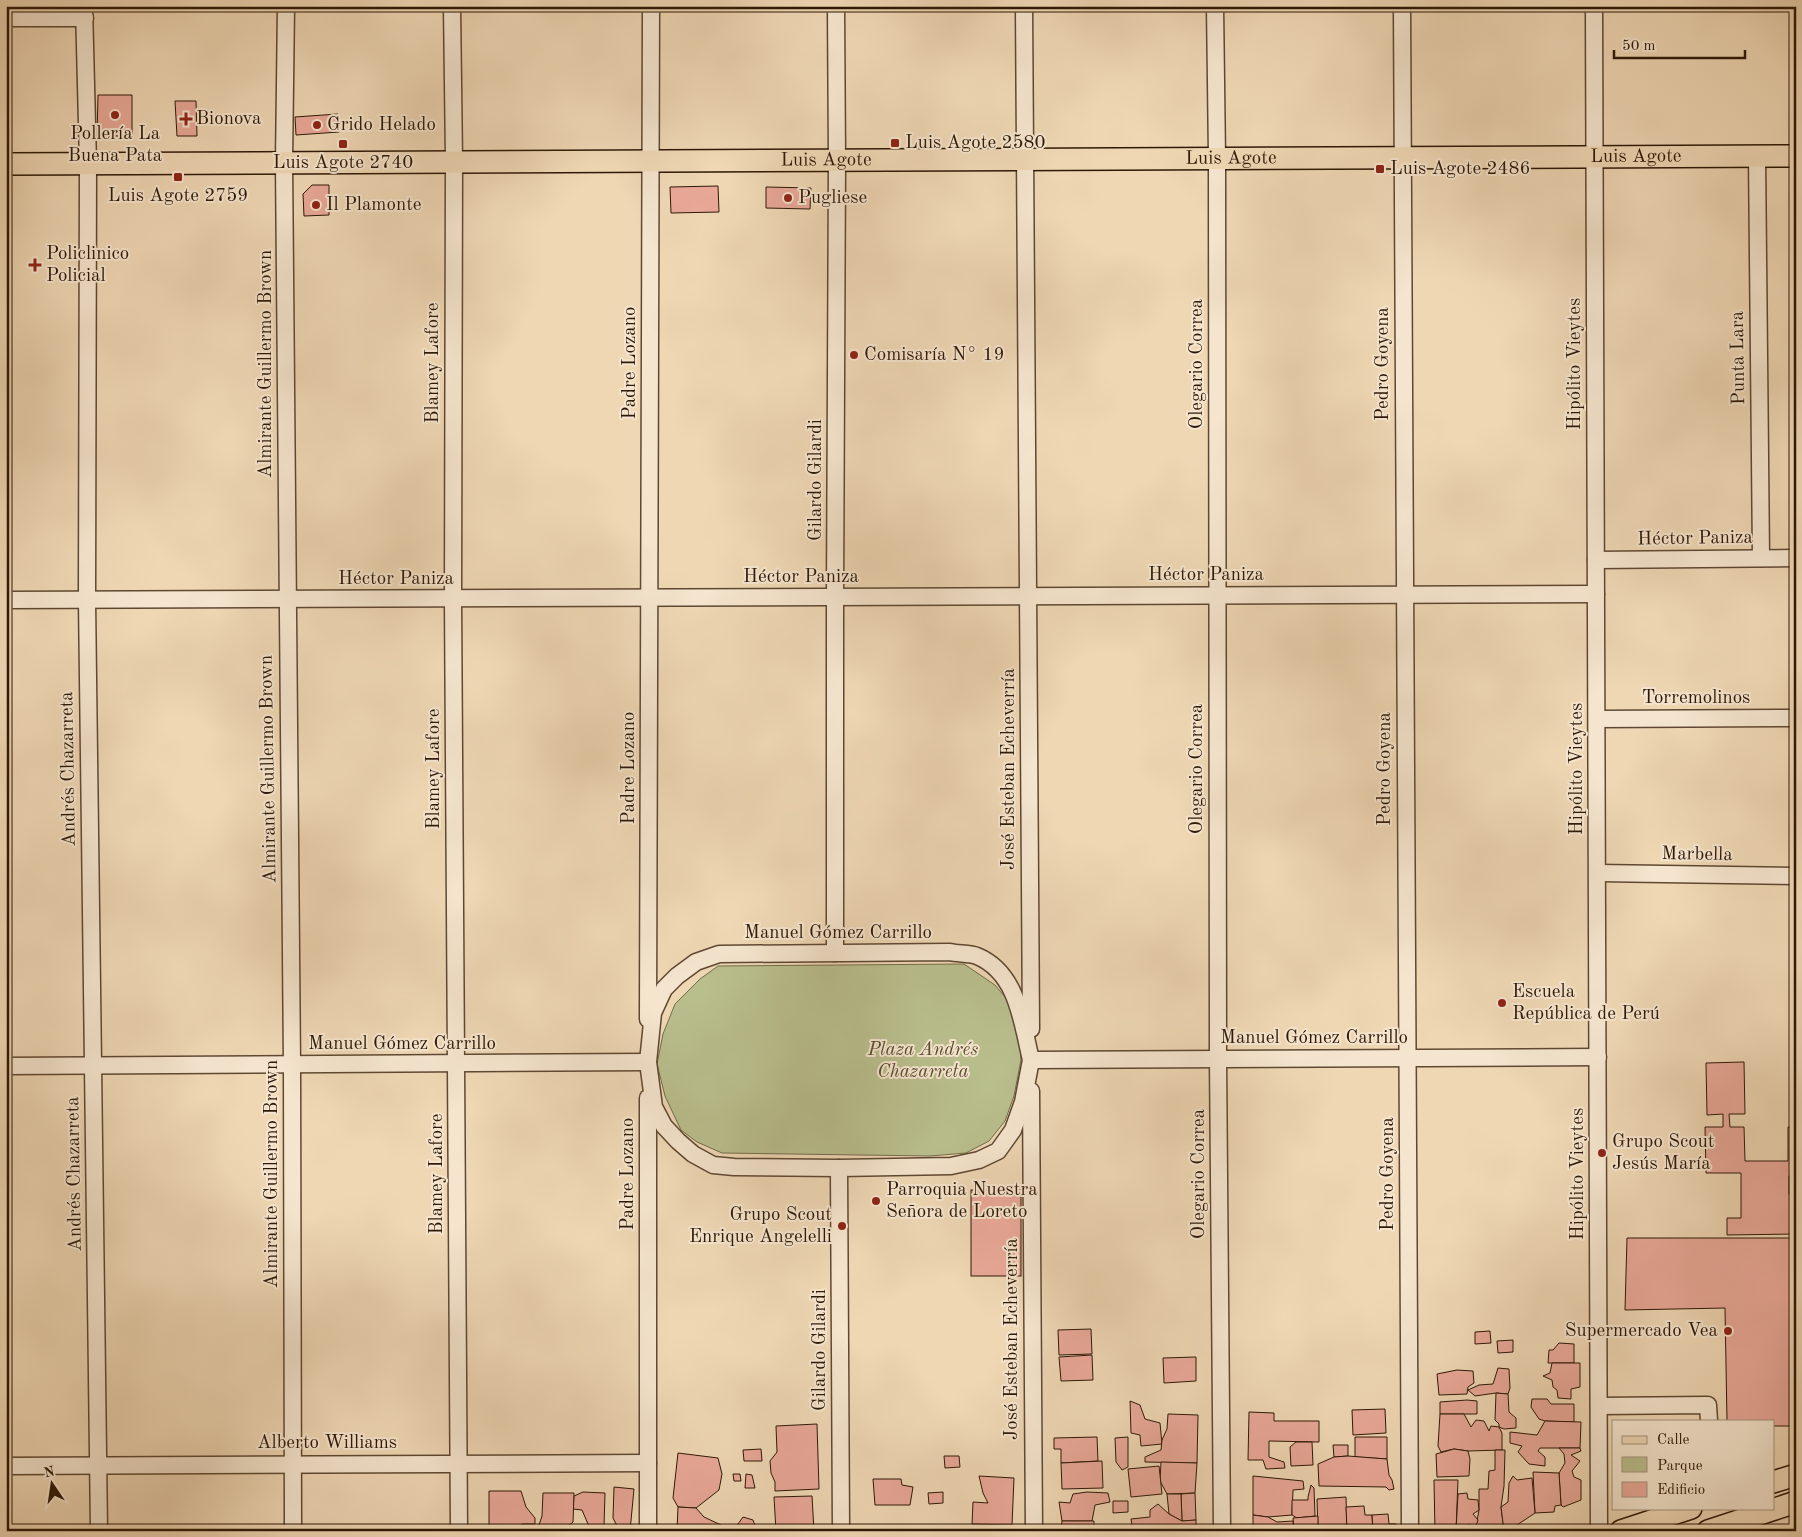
<svg xmlns="http://www.w3.org/2000/svg" width="1802" height="1537" viewBox="0 0 1802 1537" font-family="'Old Standard TT',serif">
  <rect width="100%" height="100%" fill="#efd7b4"/>
  <filter id="stains"><feTurbulence type="fractalNoise" baseFrequency=".004" numOctaves="4"/><feColorMatrix values="0 0 0 0 .2 0 0 0 0 .09 0 0 0 0 .02 0 0 0 .5 -.17"/></filter>
  <radialGradient id="worn" r=".72"><stop offset=".6" stop-color="#630" stop-opacity="0"/><stop offset="1" stop-color="#630" stop-opacity=".3"/></radialGradient>
  <polygon fill="#b9be8d" stroke="#746b4a" points="964,964 995,985 1010,1003 1019,1032 1021,1060 1014,1096 1005,1121 989,1141 966,1153 930,1156 722,1153 697,1142 681,1130 665,1096 657,1064 663,1034 675,1004 700,979 718,966"/>
  <g fill="#e9a898" stroke="#2e1807">
    <polygon points="98,95 132,95 132,136 97,136"/>
    <polygon points="175,101 196,101 197,136 177,136"/>
    <polygon points="338,114 339,132 296,135 295,117"/>
    <polygon points="312,185 329,185 329,215 304,216 303,194"/>
    <polygon points="718,186 719,212 671,213 670,187"/>
    <polygon points="766,187 811,188 810,209 766,208"/>
    <polygon points="1744,1062 1745,1114 1729,1114 1730,1127 1744,1127 1745,1161 1788,1161 1788,1127 1796,1127 1796,1176 1789,1176 1789,1194 1793,1194 1793,1218 1796,1218 1796,1234 1727,1235 1727,1218 1741,1218 1741,1173 1706,1173 1705,1127 1723,1127 1723,1114 1707,1115 1706,1063"/>
    <rect x="971" y="1190" width="50" height="86"/>
    <polygon points="1627,1238 1796,1238 1796,1426 1773,1426 1773,1421 1727,1421 1725,1308 1625,1310"/>
    <polygon points="1091,1329 1092,1354 1059,1355 1058,1330"/>
    <polygon points="1490,1331 1491,1343 1475,1344 1475,1332"/>
    <polygon points="1513,1340 1513,1352 1498,1353 1497,1341"/>
    <polygon points="1559,1343 1574,1344 1574,1363 1548,1363 1549,1350 1553,1350"/>
    <polygon points="1092,1355 1093,1380 1061,1381 1059,1357"/>
    <polygon points="1196,1357 1196,1381 1164,1383 1163,1358"/>
    <polygon points="1552,1363 1580,1363 1580,1387 1571,1389 1571,1399 1558,1398 1557,1390 1553,1387 1552,1380 1543,1376 1550,1373"/>
    <polygon points="1498,1368 1509,1369 1510,1388 1508,1394 1496,1393 1475,1396 1468,1390 1479,1385 1493,1384"/>
    <polygon points="1457,1370 1473,1371 1474,1383 1468,1387 1467,1394 1439,1395 1437,1374"/>
    <polygon points="1496,1393 1508,1394 1509,1412 1516,1418 1516,1428 1504,1429 1499,1427 1499,1424 1495,1420"/>
    <polygon points="1532,1399 1547,1399 1551,1404 1574,1404 1574,1422 1545,1421 1539,1419 1531,1407"/>
    <polygon points="1467,1400 1477,1401 1477,1414 1440,1414 1440,1402"/>
    <polygon points="1130,1401 1140,1405 1145,1419 1160,1423 1162,1444 1141,1446 1140,1435 1131,1433"/>
    <polygon points="1385,1409 1386,1433 1353,1435 1352,1410"/>
    <polygon points="1249,1412 1274,1413 1274,1421 1319,1421 1319,1442 1269,1441 1269,1457 1284,1462 1285,1468 1266,1469 1263,1460 1248,1460"/>
    <polygon points="1168,1414 1198,1415 1197,1463 1145,1462 1145,1457 1161,1450 1162,1440 1167,1429"/>
    <polygon points="1440,1414 1464,1414 1471,1427 1476,1420 1484,1421 1489,1431 1491,1426 1499,1427 1502,1433 1502,1450 1468,1451 1454,1449 1441,1452 1438,1446"/>
    <polygon points="1545,1421 1581,1422 1580,1448 1540,1448 1538,1451 1545,1457 1545,1466 1529,1464 1518,1452 1522,1446 1510,1443 1510,1432 1537,1435"/>
    <polygon points="817,1424 819,1489 775,1491 775,1482 771,1473 770,1461 777,1452 776,1426"/>
    <polygon points="1097,1437 1098,1461 1061,1463 1061,1449 1054,1449 1054,1438"/>
    <polygon points="1128,1437 1128,1467 1122,1470 1116,1462 1115,1438"/>
    <polygon points="1355,1437 1387,1437 1387,1459 1355,1457"/>
    <polygon points="1296,1442 1312,1442 1313,1465 1291,1466 1290,1447"/>
    <polygon points="1333,1445 1348,1445 1348,1456 1334,1457"/>
    <polygon points="1559,1448 1580,1448 1581,1451 1571,1455 1580,1461 1572,1471 1574,1477 1581,1480 1581,1500 1563,1507 1561,1505 1559,1473 1565,1463 1564,1454"/>
    <polygon points="761,1449 762,1461 744,1461 743,1450"/>
    <polygon points="1454,1449 1468,1451 1470,1459 1469,1476 1437,1477 1436,1454"/>
    <polygon points="1495,1450 1505,1450 1504,1486 1501,1507 1504,1531 1477,1531 1476,1526 1479,1510 1479,1489 1488,1489 1489,1471 1495,1470"/>
    <polygon points="678,1453 718,1458 722,1474 719,1490 696,1508 678,1507 673,1498"/>
    <polygon points="944,1456 959,1456 960,1467 945,1468"/>
    <polygon points="1348,1456 1387,1459 1389,1475 1392,1480 1394,1489 1389,1490 1386,1487 1319,1486 1318,1464 1334,1457"/>
    <polygon points="1102,1461 1103,1488 1062,1489 1061,1463"/>
    <polygon points="1161,1462 1197,1463 1195,1493 1167,1494 1160,1481"/>
    <polygon points="1159,1466 1162,1494 1131,1497 1128,1469"/>
    <polygon points="1533,1472 1559,1473 1561,1505 1555,1506 1554,1512 1535,1513"/>
    <polygon points="733,1474 740,1474 741,1481 734,1481"/>
    <polygon points="746,1474 752,1475 755,1488 745,1488"/>
    <polygon points="979,1476 1014,1478 1012,1525 972,1524 973,1502 988,1503 983,1493"/>
    <polygon points="1253,1476 1303,1481 1304,1489 1293,1490 1292,1515 1268,1517 1253,1515"/>
    <polygon points="1513,1476 1517,1480 1532,1478 1535,1513 1508,1531 1504,1531 1501,1507 1508,1502 1509,1483"/>
    <polygon points="873,1479 901,1479 902,1485 913,1487 910,1505 875,1505"/>
    <polygon points="1434,1480 1458,1480 1456,1531 1435,1531"/>
    <polygon points="1311,1485 1314,1488 1315,1516 1297,1518 1292,1515 1292,1500 1308,1500 1308,1497"/>
    <polygon points="614,1487 634,1489 630,1531 619,1530 613,1518"/>
    <polygon points="489,1491 521,1491 526,1507 535,1518 535,1524 522,1524 522,1531 489,1531"/>
    <polygon points="583,1492 605,1493 604,1526 591,1531 582,1510 573,1509 574,1496"/>
    <polygon points="943,1492 943,1503 929,1504 928,1493"/>
    <polygon points="1087,1492 1108,1493 1110,1502 1095,1505 1092,1521 1062,1521 1059,1502 1070,1503 1073,1494"/>
    <polygon points="543,1493 574,1493 573,1522 562,1531 537,1531 542,1516"/>
    <polygon points="1195,1493 1196,1520 1182,1521 1181,1494"/>
    <polygon points="1467,1493 1468,1499 1478,1500 1479,1510 1473,1514 1478,1520 1476,1526 1468,1525 1468,1531 1456,1531 1458,1494"/>
    <polygon points="1167,1494 1181,1494 1182,1521 1169,1514"/>
    <polygon points="812,1496 814,1531 776,1531 774,1497"/>
    <polygon points="1346,1497 1347,1531 1318,1531 1317,1499"/>
    <polygon points="1113,1501 1128,1501 1128,1512 1113,1513"/>
    <polygon points="1158,1504 1169,1514 1182,1521 1196,1520 1196,1531 1133,1531 1131,1519 1150,1517 1150,1510"/>
    <polygon points="1364,1506 1365,1515 1372,1515 1373,1531 1347,1531 1346,1507"/>
    <polygon points="678,1507 696,1508 704,1517 721,1525 721,1531 677,1531"/>
    <polygon points="1388,1514 1389,1524 1396,1524 1397,1531 1373,1531 1372,1515"/>
    <polygon points="1253,1515 1268,1517 1277,1522 1293,1521 1294,1531 1253,1531"/>
    <polygon points="1318,1516 1318,1531 1294,1531 1293,1518"/>
    <polygon points="743,1517 753,1520 757,1531 733,1531"/>
    <polygon points="1062,1521 1094,1521 1094,1531 1061,1531"/>
  </g>
  <g fill="none" stroke-linecap="round" stroke-linejoin="round">
    <g stroke="#5e4832" stroke-width="19">
      <g id="minor">
        <polyline points="84,6 88,164 87,600 99,1531"/>
        <polyline points="286,6 284,162 292,1065 293,1531"/>
        <polyline points="452,6 454,161 453,599 459,1531"/>
        <polyline points="1024,6 1031,1029"/>
        <polyline points="1215,6 1217,158 1218,1059 1222,1531"/>
        <polyline points="1402,6 1410,1531"/>
        <polyline points="1594,6 1599,1531"/>
        <polyline points="6,18 85,18"/>
        <polyline points="1757,156 1761,558"/>
        <polyline points="1596,560 1796,558"/>
        <polyline points="6,600 1596,594"/>
        <polyline points="1597,719 1796,718"/>
        <polyline points="1598,873 1796,876"/>
        <polyline points="835,953 835,597 837,161 836,6"/>
        <polyline points="648,1019 651,6"/>
        <path d="M1031,1060L1023,1102L1013,1130L998,1151L979,1160L951,1166L839,1168L734,1167L713,1165L693,1154L678,1141L664,1126L654,1107L648,1062L653,1013L664,989L677,976L696,962L719,954L950,952C958,954 970,953 977,956C1018,973 1022,1023 1031,1060L1598,1057"/>
        <polyline points="6,1066 648,1062"/>
        <polyline points="1031,1091 1034,1531"/>
        <polyline points="648,1098 648,1531"/>
        <polyline points="839,1168 841,1531"/>
        <polyline points="1599,1406 1708,1405 1709,1421"/>
        <polyline points="6,1466 648,1463"/>
      </g>
    </g>
    <g stroke="#2e1807" stroke-width="24">
      <g id="major">
        <path id="s1" d="M6,164L1796,156"/>
        <polyline points="1773,1482 1796,1475"/>
        <polyline points="1621,1531 1691,1508"/>
        <polyline points="1708,1531 1796,1502"/>
      </g>
    </g>
    <use href="#minor" stroke="#f5e5ce" stroke-width="16"/>
    <use href="#major" stroke="#efd7b4" stroke-width="21"/>
  </g>
  <g fill="#8f2418" stroke="#f5e5ce" stroke-width="2">
    <circle cx="115" cy="115" r="5"/>
    <path d="M183.5 111.5h5v5h5v5h-5v5h-5v-5h-5v-5h5z"/>
    <circle cx="317" cy="125" r="5"/>
    <rect x="890" y="138" width="10" height="10" rx="2.5"/>
    <rect x="338" y="139" width="10" height="10" rx="2.5"/>
    <rect x="1375" y="164" width="10" height="10" rx="2.5"/>
    <rect x="173" y="172" width="10" height="10" rx="2.5"/>
    <circle cx="788" cy="198" r="5"/>
    <circle cx="316" cy="205" r="5"/>
    <path d="M32.5 257.5h5v5h5v5h-5v5h-5v-5h-5v-5h5z"/>
    <circle cx="854" cy="355" r="5"/>
    <circle cx="1502" cy="1003" r="5"/>
    <circle cx="1602" cy="1153" r="5"/>
    <circle cx="876" cy="1201" r="5"/>
    <circle cx="842" cy="1226" r="5"/>
    <circle cx="1728" cy="1331" r="5"/>
  </g>
  <g text-anchor="middle" dominant-baseline="central" stroke-width="4" stroke-linejoin="round" paint-order="stroke">
    <g font-size="19" fill="#2e1807" stroke="#f5e5ce" text-anchor="start">
      <text x="196" y="119">Bionova</text>
      <text x="327" y="125">Grido Helado</text>
      <text x="115" y="134" text-anchor="middle">Pollería La<tspan x="115" dy="22">Buena Pata</tspan></text>
      <text x="905" y="143">Luis Agote 2580</text>
      <text x="343" y="163" text-anchor="middle">Luis Agote 2740</text>
      <text x="1390" y="169">Luis Agote 2486</text>
      <text x="178" y="196" text-anchor="middle">Luis Agote 2759</text>
      <text x="798" y="198">Pugliese</text>
      <text x="326" y="205">Il Plamonte</text>
      <text x="46" y="254">Policlinico<tspan x="46" dy="22">Policial</tspan></text>
      <text x="864" y="355">Comisaría N° 19</text>
      <text x="1512" y="992">Escuela<tspan x="1512" dy="22">República de Perú</tspan></text>
      <text x="1612" y="1142">Grupo Scout<tspan x="1612" dy="22">Jesús María</tspan></text>
      <text x="886" y="1190">Parroquia Nuestra<tspan x="886" dy="22">Señora de Loreto</tspan></text>
      <text x="832" y="1215" text-anchor="end">Grupo Scout<tspan x="832" dy="22">Enrique Angelelli</tspan></text>
      <text x="1718" y="1331" text-anchor="end">Supermercado Vea</text>
    </g>
    <g font-size="19" fill="#2e1807" stroke="#f5e5ce">
      <text stroke="none"><textPath href="#s1" startOffset="1630">Luis Agote</textPath></text>
      <text stroke="none"><textPath href="#s1" startOffset="1225">Luis Agote</textPath></text>
      <text stroke="none"><textPath href="#s1" startOffset="820">Luis Agote</textPath></text>
      <text transform="translate(1739 358) rotate(-91)">Punta Lara</text>
      <text transform="translate(433 363) rotate(-90)">Blamey Lafore</text>
      <text transform="translate(630 363) rotate(-90)">Padre Lozano</text>
      <text transform="translate(266 364) rotate(-90)">Almirante Guillermo Brown</text>
      <text transform="translate(1197 364) rotate(-90)">Olegario Correa</text>
      <text transform="translate(1383 364) rotate(-90)">Pedro Goyena</text>
      <text transform="translate(1575 364) rotate(-90)">Hipólito Vieytes</text>
      <text transform="translate(816 480) rotate(-90)">Gilardo Gilardi</text>
      <text transform="translate(1695 539) rotate(-1)">Héctor Paniza</text>
      <text x="1206" y="575">Héctor Paniza</text>
      <text x="801" y="577">Héctor Paniza</text>
      <text x="396" y="579">Héctor Paniza</text>
      <text x="1696" y="698">Torremolinos</text>
      <text transform="translate(629 768) rotate(-90)">Padre Lozano</text>
      <text transform="translate(69 769) rotate(-91)">Andrés Chazarreta</text>
      <text transform="translate(269 769) rotate(-91)">Almirante Guillermo Brown</text>
      <text transform="translate(434 769) rotate(-90)">Blamey Lafore</text>
      <text transform="translate(1009 769) rotate(-90)">José Esteban Echeverría</text>
      <text transform="translate(1197 769) rotate(-90)">Olegario Correa</text>
      <text transform="translate(1385 769) rotate(-90)">Pedro Goyena</text>
      <text transform="translate(1577 769) rotate(-90)">Hipólito Vieytes</text>
      <text transform="translate(1697 855) rotate(1)">Marbella</text>
      <text x="838" y="933">Manuel Gómez Carrillo</text>
      <text x="1314" y="1038">Manuel Gómez Carrillo</text>
      <text x="402" y="1044">Manuel Gómez Carrillo</text>
      <text transform="translate(75 1174) rotate(-91)">Andrés Chazarreta</text>
      <text transform="translate(272 1174) rotate(-90)">Almirante Guillermo Brown</text>
      <text transform="translate(437 1174) rotate(-90)">Blamey Lafore</text>
      <text transform="translate(628 1174) rotate(-90)">Padre Lozano</text>
      <text transform="translate(1199 1174) rotate(-90)">Olegario Correa</text>
      <text transform="translate(1388 1174) rotate(-90)">Pedro Goyena</text>
      <text transform="translate(1578 1174) rotate(-90)">Hipólito Vieytes</text>
      <text transform="translate(1012 1339) rotate(-90)">José Esteban Echeverría</text>
      <text transform="translate(820 1350) rotate(-90)">Gilardo Gilardi</text>
      <text x="327" y="1443">Alberto Williams</text>
    </g>
    <g font-size="19" font-style="italic" fill="#584a2f" stroke="#f5e5ce">
      <text x="923" y="1050">Plaza Andrés<tspan x="923" dy="22">Chazarreta</tspan></text>
    </g>
  </g>
  <rect width="1802" height="1537" fill="none" stroke="#efd7b4" stroke-width="25"/>
  <rect x="8" y="8" width="1787" height="1522" fill="none" stroke="#2e1807" stroke-width="2.5"/>
  <rect x="12" y="12" width="1777" height="1512" fill="none" stroke="#2e1807"/>
  <rect x="1612" y="1420" width="162" height="90" fill="#f5e5ce" stroke="#a5937e"/>
  <rect x="1622" y="1436" width="25" height="8" fill="#efd7b4" stroke="#a5937e"/>
  <text x="1657" y="1444" font-size="15" fill="#2e1807">Calle</text>
  <rect x="1622" y="1457" width="25" height="15" fill="#b9be8d" stroke="#a5937e"/>
  <text x="1657" y="1470" font-size="15" fill="#2e1807">Parque</text>
  <rect x="1622" y="1482" width="25" height="15" fill="#e9a898" stroke="#a5937e"/>
  <text x="1657" y="1494" font-size="15" fill="#2e1807">Edificio</text>
  <g transform="translate(52 1484) rotate(347)" stroke="#f5e5ce" stroke-width="4" paint-order="stroke">
  <path d="M0-4L9 19L0 12L-9 19Z" fill="#2e1807"/>
  <text y="-8" font-size="14" font-weight="bold" text-anchor="middle" fill="#2e1807">N</text>
  </g>
  <path d="M1614 50v8h131v-8" fill="none" stroke="#2e1807" stroke-width="2.5"/>
  <text x="1622" y="50" font-size="15" fill="#2e1807" stroke="#f5e5ce" stroke-width="4" paint-order="stroke">50 m</text>
  <rect width="100%" height="100%" filter="url(#stains)"/>
  <rect width="100%" height="100%" fill="url(#worn)"/>
</svg>
